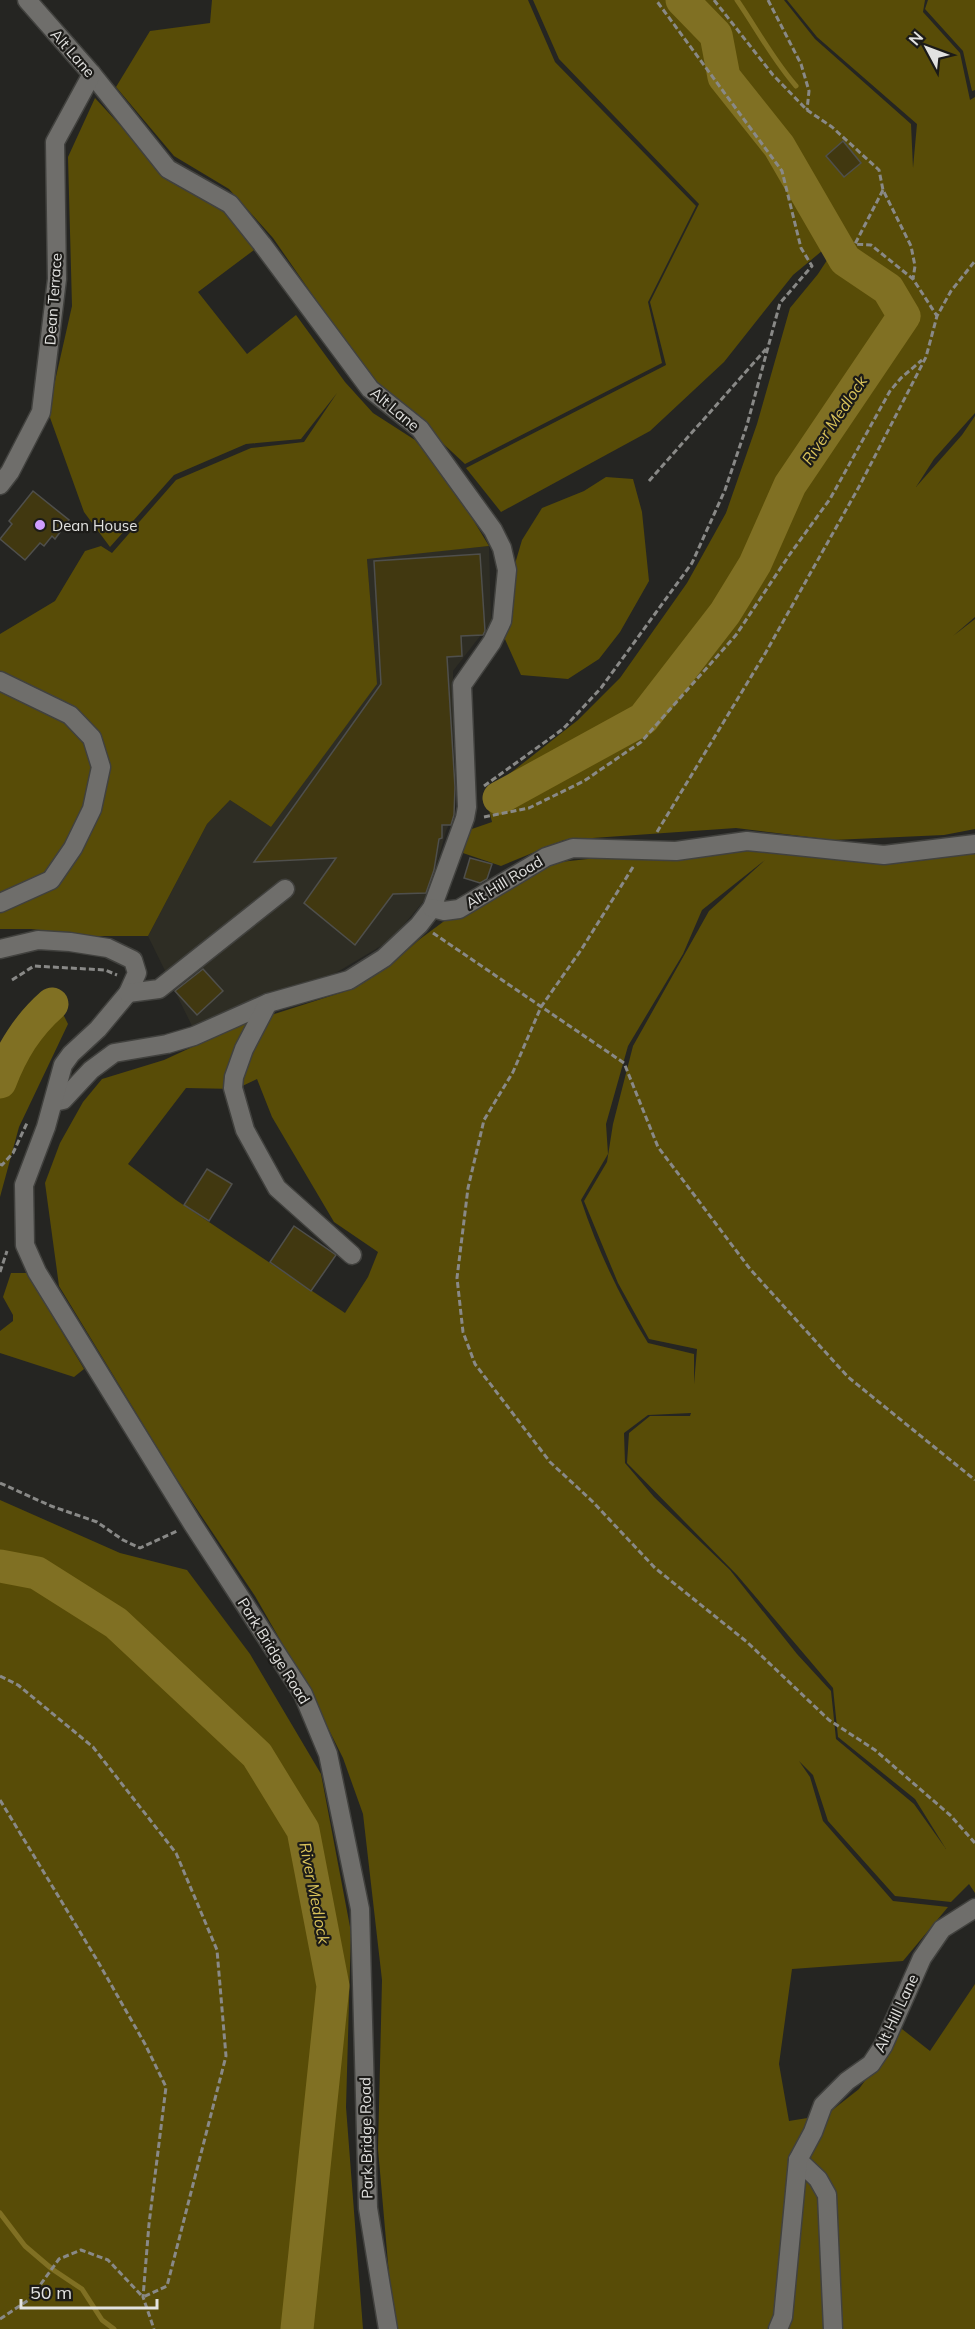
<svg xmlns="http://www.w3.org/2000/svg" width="975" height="2329" viewBox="0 0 975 2329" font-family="Mulish,sans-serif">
  <rect width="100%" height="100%" fill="#252522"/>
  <polygon fill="#2e2d24" points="489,546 491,622 453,671 454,813 446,831 428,896 391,940 329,977 192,1026 148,936 207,824 230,800 271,827 376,684 367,558"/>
  <g fill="#584c07" fill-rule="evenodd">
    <polygon points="212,0 528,0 555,62 696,206 648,302 662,363 465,464 366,372 273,238 229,189 174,156 116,87 150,31 210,23"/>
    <polygon points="533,0 784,0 815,39 911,124 913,168 917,124 817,37 787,0 925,0 923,12 960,53 970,100 975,97 975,413 934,459 916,487 962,435 975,416 975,617 953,636 975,619 975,829 944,835 833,840 736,828 564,840 501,866 460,852 469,830 492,822 485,793 578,720 620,678 687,583 726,513 757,424 790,308 818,274 846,231 793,275 724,362 650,431 501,512 466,468 666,365 650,302 699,204 559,59"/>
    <polygon points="928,0 975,0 975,90 972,91 963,51 925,9"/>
    <polygon points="95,98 164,173 229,210 254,250 198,292 247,354 296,315 345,382 373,413 415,440 452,485 489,546 367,559 377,684 271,827 230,800 207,824 148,936 93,936 31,929 0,929 0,634 55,601 85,551 101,546 112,553 176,480 251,448 304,442 337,393 301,439 246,444 174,475 110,547 84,512 48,412 72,306 68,157"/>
    <polygon points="606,477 633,479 642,512 649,581 620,632 599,659 568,679 521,675 504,637 512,574 522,540 542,508 584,491"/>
    <path d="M743,848L871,860L919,861L975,852V1893L969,1884L951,1902L895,1896L828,1821L813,1775L799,1761L810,1777L823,1821L893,1901L948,1907L903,1961L792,1969L779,2064L789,2121L826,2115L859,2089L902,2029L930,2051L975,1984V2329H396L393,2320L378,2149L382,1980L363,1814L343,1758L310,1692L255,1596L172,1472L59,1286L45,1183L60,1143L83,1102L102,1079L164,1060L240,1025L343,992L391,964L420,939L447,919L551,863L597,858ZM765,860L709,911L633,1046L613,1124L607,1162L584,1201L618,1283L649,1339L697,1349L694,1384V1354L648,1343C620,1297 598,1251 581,1200L608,1154L606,1124L628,1046L683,954L702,910ZM257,1079L272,1117L334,1222L378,1252L368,1277L345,1313L176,1200L128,1164L186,1088L236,1089ZM691,1413L690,1416H650L629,1433L627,1463L737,1575L833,1688L838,1737L915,1799L946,1849L914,1804L836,1739L831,1691L797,1654L730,1570L654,1497L625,1463L624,1433L648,1415Z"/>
    <polygon points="51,990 68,1024 19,1127 0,1197 0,1088"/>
    <polygon points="11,1273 27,1273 84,1369 74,1377 0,1353 0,1331 13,1321 13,1315 3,1297"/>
    <polygon points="0,1500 120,1553 187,1570 250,1654 321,1774 351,1932 346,2107 363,2329 0,2329"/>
  </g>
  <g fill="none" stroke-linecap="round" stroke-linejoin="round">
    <g stroke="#807023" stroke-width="5">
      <path d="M737,0C757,29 773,60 796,86"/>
      <polyline points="0,2213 25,2246 52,2269 82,2289 102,2320 114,2329"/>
    </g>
    <g stroke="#807023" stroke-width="33">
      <polyline points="499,798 643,719 725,613 755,564 790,485 904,316 888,289 845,260 779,146 724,77 716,35 682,0"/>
      <path d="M0,1082C12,1051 27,1026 52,1004"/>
      <polyline points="0,1566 37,1573 116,1623 257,1755 303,1830 333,1986 297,2329"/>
    </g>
  </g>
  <g fill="#413810" stroke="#4f4f4c" stroke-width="1.5">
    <polygon points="843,141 861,163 844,177 826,156"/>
    <polygon points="33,491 69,520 55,539 52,536 44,546 40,543 25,560 0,539 12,524 9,521"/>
    <polygon points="480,554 485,631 483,635 461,636 462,656 447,657 455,787 454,815 451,825 442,825 442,838 439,839 434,870 426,893 393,894 355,945 304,903 336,858 254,862 381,684 374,561"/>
    <polygon points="470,858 492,864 487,879 480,883 464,878"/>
    <polygon points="203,969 223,991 197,1015 175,991"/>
    <polygon points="207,1169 232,1184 209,1221 184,1205"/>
    <polygon points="294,1226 336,1255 311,1291 270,1262"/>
  </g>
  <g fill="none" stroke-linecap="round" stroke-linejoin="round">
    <g stroke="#41413e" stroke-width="21">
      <g id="minor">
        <polyline points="27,0 92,74 168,169 230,204 262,244 370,389 420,429 493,530 502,548 507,570 502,621 492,642 462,685 467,807 465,818 432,908 419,925 384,958 349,980 268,1003 194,1036 167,1044 114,1053 91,1070 63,1100 54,1102"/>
        <polyline points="0,485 10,472 41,412 57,279 55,142 92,74"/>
        <polyline points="0,681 70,715 92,738 101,767 92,809 73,848 51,880 0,903"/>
        <polyline points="432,908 444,911 459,909 546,857 573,848 676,851 747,841 884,855 975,844"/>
        <polyline points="0,949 38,940 70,942 108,948 133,960 137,973 128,993 98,1029 71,1054 63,1065 46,1127 24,1185 25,1245 37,1272 192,1523 303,1694 328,1754 360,1909 368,2208 388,2329"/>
        <polyline points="128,993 159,989 285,889"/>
        <polyline points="268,1003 244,1049 234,1077 233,1088 245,1130 277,1188 352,1255"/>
        <polyline points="798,2160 818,2179 827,2195 833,2329"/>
        <polyline points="778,2329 783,2317 798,2160 813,2132 823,2105 847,2081 871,2064 883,2046 922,1958 942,1929 975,1908"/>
      </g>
    </g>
    <g stroke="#898987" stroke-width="3" stroke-dasharray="6 3" stroke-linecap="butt">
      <polyline points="714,0 773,75 807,110 832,127 879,170 883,190 911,246 915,266 913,279"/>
      <polyline points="768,0 801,64 809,91 807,110"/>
      <polyline points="883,190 855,244 871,245 913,279 937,316"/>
      <polyline points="649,481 766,349"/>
      <polyline points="484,786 563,729 601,688 692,563 725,490 747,425 780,303 812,266 801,248 782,171 656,0"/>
      <polyline points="484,817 529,808 584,781 641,742 736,635 790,554 830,499 890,391 901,378 922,360"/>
      <polyline points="657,832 766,652 860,485 926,357 937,316 951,291 975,261"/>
      <polyline points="633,867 581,950 541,1007 513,1072 484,1120 468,1188 457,1278 463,1332 475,1364 550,1462 592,1501 655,1568 747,1642 829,1720 875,1750 950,1815 975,1843"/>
      <polyline points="433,933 624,1063 658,1147 750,1269 848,1377 975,1480"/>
      <polyline points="12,980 34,966 105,970 117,975"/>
      <polyline points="0,1164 2,1165 13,1153 27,1123"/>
      <polyline points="0,1272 7,1251"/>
      <polyline points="0,1483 51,1506 97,1522 123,1540 140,1548 177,1531"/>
      <polyline points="0,1676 18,1685 93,1747 176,1853 217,1950 226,2056 167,2286 143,2297"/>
      <polyline points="0,1800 97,1960 145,2044 166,2087 149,2224 143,2297 154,2329"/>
      <polyline points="0,2319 30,2299 59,2259 81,2250 108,2260 143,2297"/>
    </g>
    <use href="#minor" stroke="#6f6e6b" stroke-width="18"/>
  </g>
  <circle fill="#d09dff" stroke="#1c1b18" stroke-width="2" cx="40" cy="525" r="6"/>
  <g text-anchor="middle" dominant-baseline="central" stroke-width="4.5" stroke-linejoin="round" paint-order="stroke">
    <g font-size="15" fill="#e2e2e0" stroke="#1c1b18">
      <text transform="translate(73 53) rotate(49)">Alt Lane</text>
      <text transform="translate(53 299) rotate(-86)">Dean Terrace</text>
      <text transform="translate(395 409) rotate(40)">Alt Lane</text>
      <text transform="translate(504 882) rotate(-31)">Alt Hill Road</text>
      <text transform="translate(274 1651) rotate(58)">Park Bridge Road</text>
      <text transform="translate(896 2013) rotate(-65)">Alt Hill Lane</text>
      <text transform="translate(366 2138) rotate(-91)">Park Bridge Road</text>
    </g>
    <g font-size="15" fill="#e2e2e0" stroke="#1c1b18" text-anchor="start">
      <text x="52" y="525">Dean House</text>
    </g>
    <g font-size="16" font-style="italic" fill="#dac35a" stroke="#1c1b18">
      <text transform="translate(834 420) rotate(-56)">River Medlock</text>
      <text transform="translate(315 1893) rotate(79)">River Medlock</text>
    </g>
  </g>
  <g transform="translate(927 48) rotate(311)" stroke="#1c1b18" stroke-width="4.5" paint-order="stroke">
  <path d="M0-4.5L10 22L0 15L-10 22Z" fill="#e2e2e0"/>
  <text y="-9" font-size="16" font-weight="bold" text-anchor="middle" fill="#e2e2e0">N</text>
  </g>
  <path d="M21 2299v9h136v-9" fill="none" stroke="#e2e2e0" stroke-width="3"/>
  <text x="30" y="2299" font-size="18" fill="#e2e2e0" stroke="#1c1b18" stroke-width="4.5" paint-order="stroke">50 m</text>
</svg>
